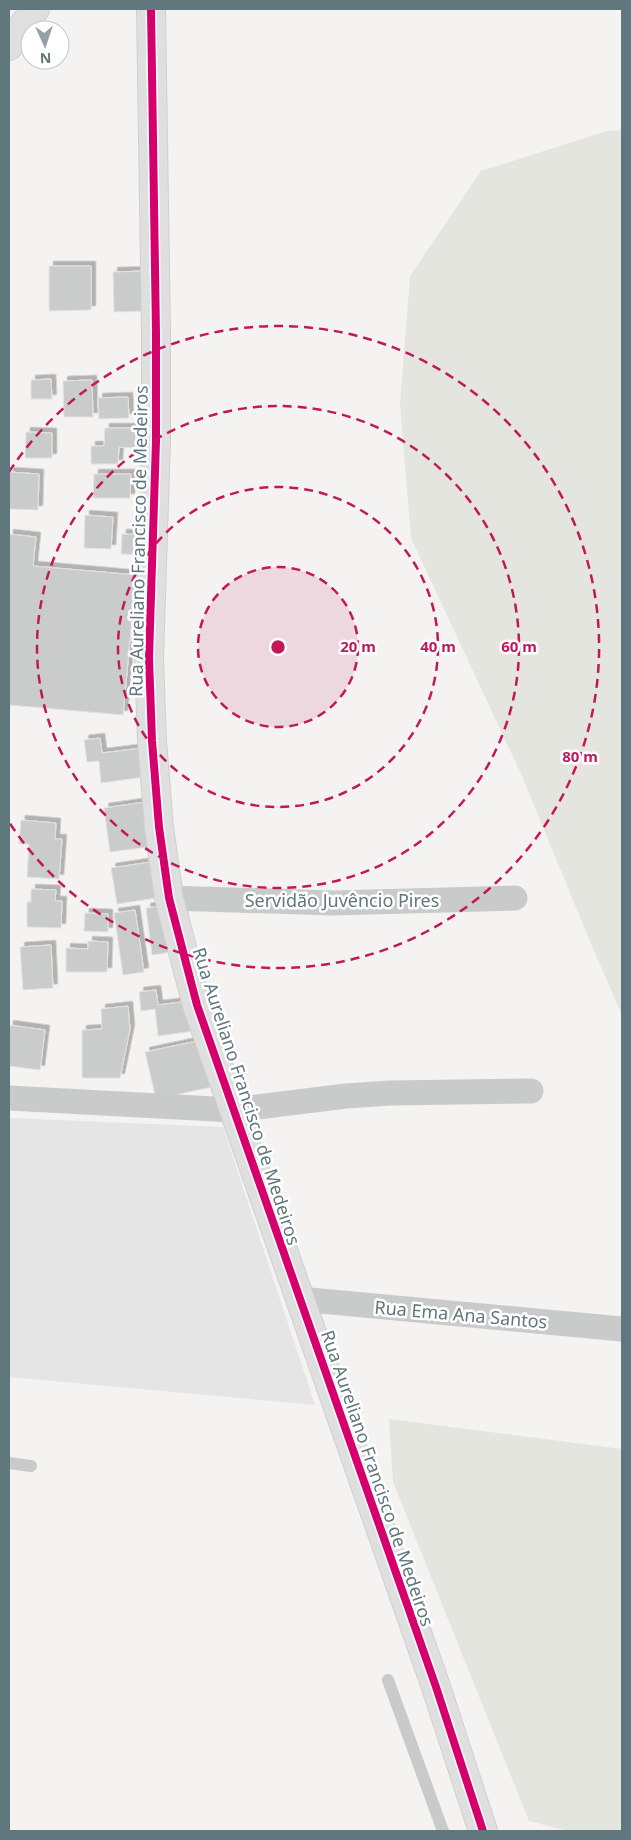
<svg xmlns="http://www.w3.org/2000/svg" width="631" height="1840" viewBox="0 0 631 1840" font-family="'Noto Sans',sans-serif">
  <defs>
    <filter id="shadow"><feDropShadow dx="4.5" dy="-4.5" stdDeviation="0" flood-color="#0004"/></filter>
  </defs>
  <rect width="100%" height="100%" fill="#f4f3f2"/>
  <polygon fill="#e4e5e4" points="9,1118 223,1127 315,1405 9,1377"/>
  <g fill="#e4e5df">
    <polygon points="622,130 622,1015 594,951 521,774 411,538 400,404 410,276 481,171 607,131"/>
    <polygon points="389,1419 622,1449 622,1831 568,1831 529,1821 393,1482"/>
  </g>
  <g fill="#cacccc" stroke="#e3e2e2" filter="url(#shadow)">
    <polygon points="49,266 91,266 91,310 49,311"/>
    <polygon points="148,271 149,311 114,312 113,272"/>
    <polygon points="51,379 52,399 31,399 31,380"/>
    <polygon points="92,380 93,417 64,417 63,381"/>
    <polygon points="128,397 129,418 99,419 98,398"/>
    <polygon points="105,428 136,428 135,448 119,447 118,464 91,464 91,446 104,446"/>
    <polygon points="26,432 52,433 52,458 25,458"/>
    <polygon points="9,472 39,474 38,510 9,509"/>
    <polygon points="94,474 131,474 130,498 93,498"/>
    <polygon points="85,515 113,517 111,549 84,548"/>
    <polygon points="9,534 36,537 33,566 136,575 123,715 9,705"/>
    <polygon points="122,534 149,535 148,555 121,554"/>
    <polygon points="100,738 102,753 142,748 145,777 101,783 99,761 87,762 84,740"/>
    <polygon points="145,802 157,846 110,852 104,808"/>
    <polygon points="21,820 56,823 55,839 62,839 59,879 27,877 29,844 19,844"/>
    <polygon points="157,861 163,897 117,904 111,868"/>
    <polygon points="31,889 56,890 55,901 62,901 61,928 27,927 27,902 31,902"/>
    <polygon points="166,905 172,952 152,955 146,908"/>
    <polygon points="135,910 144,972 123,975 114,913"/>
    <polygon points="85,913 108,914 108,932 84,931"/>
    <polygon points="88,941 108,942 107,972 66,972 66,948 88,949"/>
    <polygon points="51,945 53,988 23,990 20,947"/>
    <polygon points="156,990 158,1005 190,1001 194,1031 158,1036 155,1009 141,1011 139,992"/>
    <polygon points="128,1006 130,1029 120,1078 82,1078 82,1030 102,1029 101,1009"/>
    <polygon points="9,1025 45,1030 40,1070 9,1066"/>
    <polygon points="202,1040 212,1087 156,1099 145,1052"/>
  </g>
  <g fill="none" stroke-linecap="round" stroke-linejoin="round">
    <g stroke="#d0d0d0" stroke-width="30">
      <polyline id="secondary" points="151,9 156,333 156,441 149,658 152,741 159,827 169,898 197,1005 436,1687 483,1831"/>
    </g>
    <g stroke="#d0d0d0" stroke-width="30">
      <polyline id="highway" points="9,46 35,9"/>
    </g>
    <g stroke="#c9caca" stroke-width="12">
      <polyline points="9,1463 31,1466"/>
      <polyline points="388,1680 443,1831"/>
    </g>
    <g stroke="#c9caca" stroke-width="25">
      <polyline points="169,898 333,903 515,898"/>
      <polyline points="9,1098 233,1110 346,1096 391,1093 531,1091"/>
      <polyline points="299,1299 622,1329"/>
    </g>
    <use href="#secondary" stroke="#dedfde" stroke-width="28"/>
    <use href="#highway" stroke="#dedfde" stroke-width="28"/>
    <g stroke="#fff" stroke-width="11">
      <polyline id="cycleway" points="151,9 156,333 156,441 149,658 152,741 159,827 169,898 197,1005 436,1687 483,1831"/>
    </g>
    <use href="#cycleway" stroke="#d6006c" stroke-width="8"/>
  </g>
  <circle cx="278" cy="647" r="80" fill="#c2185b" fill-opacity=".12"/>
  <g fill="none" stroke="#c2185b" stroke-width="2.5" stroke-dasharray="9 6">
    <circle cx="278" cy="647" r="80"/>
    <circle cx="278" cy="647" r="160"/>
    <circle cx="278" cy="647" r="241"/>
    <path d="M9 472A321 321 0 1 1 9 822"/>
  </g>
  <g text-anchor="middle" dominant-baseline="central" stroke-width="5" stroke-linejoin="round" paint-order="stroke">
    <g font-size="18" fill="#60777d" stroke="#fff">
      <text transform="translate(138 541) rotate(-89)">Rua Aureliano Francisco de Medeiros</text>
      <text x="342" y="900">Servidão Juvêncio Pires</text>
      <text transform="translate(247 1096) rotate(72)">Rua Aureliano Francisco de Medeiros</text>
      <text transform="translate(461 1314) rotate(5)">Rua Ema Ana Santos</text>
      <text transform="translate(378 1478) rotate(71)">Rua Aureliano Francisco de Medeiros</text>
    </g>
  </g>
  <circle cx="278" cy="647" r="8" fill="#c2185b" stroke="#fff" stroke-width="2.5"/>
  <g font-size="15" text-anchor="middle" font-weight="bold" fill="#c2185b" stroke="#fff" stroke-width="5" stroke-linejoin="round" paint-order="stroke">
    <text x="358" y="652">20 m</text>
    <text x="438" y="652">40 m</text>
    <text x="519" y="652">60 m</text>
    <text x="580" y="762">80 m</text>
  </g>
  <rect width="631" height="1840" fill="none" stroke="#60777d" stroke-width="20"/>
  <g transform="translate(45 45) rotate(177)"><circle r="24" fill="#ffffff" stroke="#bfc9cb"/>
  <path d="M0-4L9 19L0 12L-9 19Z" fill="#94a2a6"/>
  <text y="-8" font-size="14" font-weight="bold" text-anchor="middle" fill="#60777d">N</text>
  </g>
</svg>
